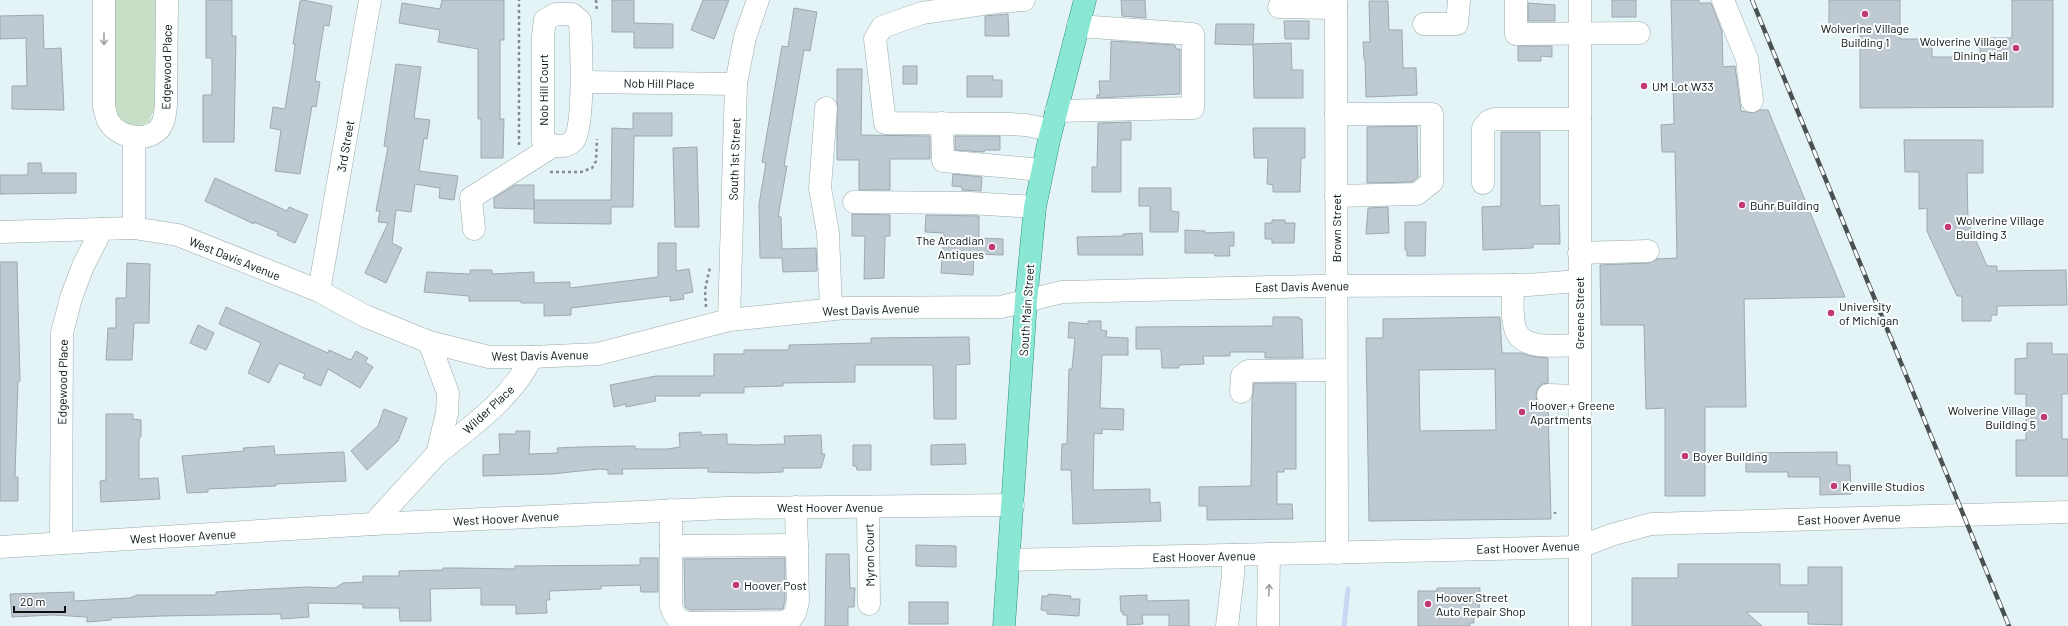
<svg xmlns="http://www.w3.org/2000/svg" width="2068" height="626" viewBox="0 0 2068 626" font-family="Barlow,sans-serif">
  <rect width="100%" height="100%" fill="#e4f4f6"/>
  <path fill="#c8dfc8" d="M115,0H156L155,106L149,122C135,130 121,126 115,110Z"/>
  <g fill="none" stroke-linecap="round" stroke-linejoin="round">
    <polyline stroke="#c9d7f5" stroke-width="5" points="1344,626 1348,589"/>
  </g>
  <g fill="#bec9d1" stroke="#9da8af" fill-rule="evenodd">
    <polygon points="206,0 232,0 232,36 236,36 234,142 203,142 203,95 212,95 212,58 206,58"/>
    <polygon points="303,0 332,6 329,26 324,25 315,81 320,82 316,107 312,106 300,174 275,171 281,130 270,128 273,107 285,109 294,54 295,44 293,44 300,1"/>
    <polygon points="442,0 504,0 504,40 500,40 500,119 504,119 503,158 481,158 481,119 478,119 478,49 438,42 440,30 399,23 402,3 440,9"/>
    <polygon points="612,0 634,0 634,23 673,24 673,48 634,48 634,32 612,32"/>
    <polygon points="703,0 729,0 714,39 691,30"/>
    <polygon points="1121,0 1145,0 1146,18 1122,16"/>
    <rect x="1612" y="0" width="24" height="17"/>
    <polygon points="1671,0 1699,0 1699,3 1711,3 1722,31 1723,67 1735,66 1741,111 1753,113 1760,110 1768,110 1845,297 1744,299 1746,407 1705,407 1705,496 1665,496 1665,408 1646,409 1644,325 1601,325 1600,265 1648,263 1657,259 1677,258 1675,152 1662,152 1661,125 1674,124"/>
    <polygon points="1829,0 1900,0 1900,39 1932,39 1932,57 1980,57 1980,38 2012,38 2012,0 2053,0 2053,107 1860,108 1860,28 1829,28"/>
    <polygon points="1369,1 1388,1 1389,30 1402,30 1403,68 1416,68 1417,95 1366,97 1365,59 1364,59 1363,42 1370,42"/>
    <polygon points="1528,3 1555,5 1555,21 1528,21"/>
    <polygon points="794,8 817,12 810,51 804,50 784,166 787,166 778,217 781,217 782,249 816,248 817,271 783,272 782,258 760,258 759,204 766,163 762,162 782,46 788,47"/>
    <polygon points="1008,14 1009,36 985,36 985,16"/>
    <polygon points="43,15 44,49 61,48 64,110 12,109 12,86 27,86 26,38 0,39 0,16"/>
    <polygon points="1284,21 1309,21 1309,39 1285,39"/>
    <polygon points="1216,24 1254,24 1253,44 1291,43 1292,70 1303,70 1303,98 1254,98 1253,45 1215,44"/>
    <polygon points="1111,41 1175,45 1176,49 1180,49 1180,94 1097,98 1097,95 1100,95 1099,81 1110,81"/>
    <polygon points="1518,46 1552,46 1552,57 1541,56 1541,61 1518,61"/>
    <polygon points="396,64 421,67 414,118 430,120 427,139 424,138 419,171 458,176 454,200 439,198 440,188 415,184 411,212 396,210 392,243 402,248 386,283 365,273 388,223 378,222 380,211 376,211 388,147 384,146"/>
    <rect x="903" y="66" width="14" height="18"/>
    <polygon points="837,69 862,69 861,135 930,136 930,159 890,159 890,190 859,190 859,160 837,160"/>
    <polygon points="967,76 993,76 993,80 1002,80 1002,97 967,97"/>
    <polygon points="633,113 672,113 672,136 634,136 633,207 611,207 611,224 534,223 534,200 611,200 612,128 633,129"/>
    <polygon points="1131,122 1131,140 1121,140 1121,192 1092,192 1092,167 1097,167 1098,123"/>
    <polygon points="1417,126 1418,177 1412,182 1367,183 1367,127"/>
    <polygon points="1253,128 1305,128 1305,158 1301,158 1300,192 1273,192 1273,185 1267,184 1268,158 1254,158"/>
    <polygon points="1501,132 1540,132 1540,206 1559,205 1560,244 1533,244 1533,248 1483,250 1482,207 1501,206"/>
    <polygon points="955,136 1000,136 1000,150 985,150 984,152 955,150"/>
    <polygon points="1904,140 1983,140 1983,173 1967,173 1968,222 1987,266 1997,266 1997,271 2066,270 2067,305 1997,306 1997,315 1991,315 1991,321 1962,321 1962,296 1957,296 1927,231 1927,208 1919,209 1919,172 1905,172"/>
    <polygon points="697,147 699,227 675,227 673,148"/>
    <polygon points="28,163 41,163 42,173 76,173 76,193 0,194 0,175 28,175"/>
    <polygon points="953,174 982,177 981,191 962,190 962,187 952,186"/>
    <polygon points="215,178 287,211 289,207 308,215 295,243 277,235 278,232 254,222 254,224 205,201"/>
    <polygon points="515,185 534,185 534,209 494,208 494,198"/>
    <polygon points="1139,188 1171,188 1171,211 1179,212 1178,232 1150,232 1150,206 1139,206"/>
    <polygon points="1388,207 1389,233 1366,234 1368,208"/>
    <polygon points="852,214 890,215 890,236 885,236 884,278 864,279 865,236 852,236"/>
    <polygon points="926,215 979,216 979,238 1003,239 1003,255 974,254 973,275 941,273 944,233 925,232"/>
    <polygon points="1272,220 1285,220 1285,223 1295,223 1294,243 1272,243 1272,239 1265,239 1265,223 1272,223"/>
    <polygon points="1405,222 1426,222 1425,256 1407,256 1407,250 1405,250"/>
    <polygon points="1185,230 1205,231 1205,233 1234,232 1234,246 1229,246 1230,256 1215,256 1214,253 1185,253"/>
    <polygon points="1142,233 1143,255 1078,255 1077,237 1123,236 1123,234"/>
    <polygon points="658,243 676,243 676,271 689,269 693,292 683,294 684,299 670,301 670,296 571,308 571,315 544,316 544,303 521,303 521,301 469,301 469,296 424,292 427,272 470,274 470,270 492,270 492,274 534,272 534,283 570,282 570,288 658,277"/>
    <polygon points="0,262 17,262 20,381 18,381 15,477 18,477 18,501 0,501"/>
    <polygon points="127,263 150,264 149,323 134,323 132,360 106,360 108,328 116,328 116,298 126,298"/>
    <polygon points="226,307 328,353 329,350 351,360 356,351 368,358 365,362 373,367 360,388 328,369 321,386 303,378 305,374 279,363 269,383 248,373 261,343 219,324"/>
    <polygon points="1273,317 1299,317 1299,319 1302,319 1303,358 1265,358 1265,352 1230,352 1230,356 1203,356 1204,364 1179,365 1179,368 1162,368 1161,349 1136,349 1136,327 1273,326"/>
    <path d="M1500,317L1502,353H1521L1531,356L1548,358V383L1542,384L1538,388L1536,395L1537,401L1541,405L1548,408L1551,519L1369,521L1366,338H1383V319ZM1495,369L1496,430L1420,431L1419,370Z"/>
    <polygon points="1088,321 1101,321 1101,330 1107,331 1106,337 1128,338 1128,355 1102,355 1100,408 1124,409 1123,430 1102,429 1102,434 1094,433 1093,490 1150,489 1150,503 1160,502 1161,521 1073,524 1071,470 1061,470 1062,444 1067,444 1069,369 1072,369 1075,338 1068,338 1069,322 1088,324"/>
    <polygon points="198,325 214,333 206,350 190,343"/>
    <polygon points="969,337 970,364 956,365 956,419 934,419 933,365 855,365 855,382 783,383 783,386 744,387 744,393 700,393 700,396 655,396 656,401 626,407 626,404 614,407 610,385 656,376 714,376 714,354 744,354 744,350 789,350 789,345 871,343 871,338"/>
    <polygon points="2027,343 2052,343 2052,354 2068,354 2068,394 2062,394 2062,439 2068,439 2068,476 2016,476 2016,440 2026,440 2026,394 2015,394 2015,359 2027,358"/>
    <polygon points="1254,383 1296,383 1296,469 1284,469 1284,472 1277,472 1277,504 1292,504 1293,519 1207,520 1207,506 1199,506 1199,487 1251,486 1252,399"/>
    <polygon points="384,409 407,418 398,441 367,470 351,451 378,426"/>
    <polygon points="106,414 133,414 133,419 141,420 141,437 139,437 139,479 158,478 160,499 101,502 100,481 106,480"/>
    <polygon points="516,431 530,431 529,454 558,453 557,448 578,447 635,446 635,449 668,449 680,447 679,433 701,432 701,435 727,434 727,444 756,445 785,444 784,436 821,435 822,454 825,454 821,468 783,468 783,472 756,473 708,472 708,468 622,469 623,474 608,474 608,470 599,469 552,474 483,476 483,455 500,454 499,434 516,434"/>
    <polygon points="965,444 966,464 931,465 931,445"/>
    <polygon points="853,445 871,445 871,470 857,470 856,466 853,466"/>
    <polygon points="274,446 275,455 344,452 346,481 276,484 276,486 208,489 208,492 187,493 182,456 244,451 243,448"/>
    <polygon points="1837,452 1837,465 1850,465 1851,494 1820,495 1820,477 1788,477 1788,472 1746,472 1746,453"/>
    <polygon points="916,545 956,546 956,567 916,566"/>
    <polygon points="826,554 849,554 850,588 855,588 854,607 848,607 848,626 825,626"/>
    <polygon points="640,558 658,558 658,592 641,592 640,585 601,586 601,589 549,591 550,600 546,600 547,613 516,614 516,605 481,605 481,588 430,589 431,621 400,621 399,608 363,608 363,604 308,603 309,617 281,619 281,614 161,616 111,618 111,620 87,622 87,617 53,615 12,617 10,594 74,592 74,601 130,598 137,595 216,595 216,592 247,590 307,587 335,588 343,583 363,582 363,576 399,576 399,571 443,570 443,568 461,568 515,569 515,566 640,565"/>
    <polygon points="785,558 785,600 783,609 690,610 685,607 684,559"/>
    <polygon points="1678,564 1780,564 1780,585 1808,585 1808,567 1842,567 1842,625 1808,624 1808,612 1746,612 1762,626 1632,626 1632,578 1678,578"/>
    <polygon points="1437,588 1480,588 1479,613 1474,613 1474,623 1470,623 1470,626 1418,626 1418,591 1437,591"/>
    <polygon points="1048,594 1071,596 1070,599 1080,599 1079,616 1047,614 1047,611 1041,610 1042,596 1048,596"/>
    <polygon points="1147,595 1147,601 1189,600 1189,626 1169,626 1169,615 1142,615 1143,624 1127,625 1127,615 1123,615 1123,612 1121,612 1120,596"/>
    <rect x="909" y="602" width="39" height="22"/>
  </g>
  <g fill="none" stroke-linecap="round" stroke-linejoin="round">
    <g stroke="#9baaab" stroke-width="23">
      <g id="minor">
        <path d="M104,0V107C106,112 106,119 109,122C120,140 155,144 163,122C165,117 165,111 166,106L167,0"/>
        <polyline points="1024,0 996,2 922,13 882,27 875,39 885,123 1009,124 1026,125 1051,130"/>
        <polyline points="1336,0 1337,553"/>
        <polyline points="1516,0 1516,34 1639,33"/>
        <polyline points="1723,0 1747,59 1752,101"/>
        <polyline points="1279,7 1336,8"/>
        <path d="M556,14H572L580,21C581,41 585,128 574,140C565,150 553,146 543,141V36L545,20Z"/>
        <polyline points="1424,24 1457,24 1459,0"/>
        <polyline points="582,82 736,84"/>
        <polyline points="826,108 820,188 828,233 831,309"/>
        <polyline points="1056,111 1193,108 1193,34 1078,26"/>
        <polyline points="1336,114 1432,114 1432,182 1417,194 1336,196"/>
        <polyline points="942,123 943,161 1042,170"/>
        <polyline points="134,138 134,228"/>
        <polyline points="1483,183 1483,128 1489,121 1495,119 1580,119"/>
        <polyline points="854,202 970,203 1035,207"/>
        <polyline points="474,229 471,198 553,146"/>
        <polyline points="0,232 134,228 178,235 319,291 365,316 429,342 489,357 532,357 598,354 729,320 845,308 1001,307 1062,292 1318,286 1528,285 1578,281"/>
        <polyline points="1579,253 1648,251"/>
        <path d="M1513,285C1513,299 1511,315 1515,328C1521,352 1561,345 1579,345"/>
        <polyline points="319,291 370,0"/>
        <polyline points="729,320 736,84 745,37 758,0"/>
        <polyline points="1241,392 1242,376 1248,371 1336,370"/>
        <polyline points="1548,395 1579,396"/>
        <path d="M437,454C472,426 511,399 532,357"/>
        <polyline points="868,507 869,604"/>
        <path d="M671,510V606C674,616 677,620 688,623L781,622L790,620L795,613L798,601L796,507"/>
        <polyline points="373,524 437,454 447,413 448,393 429,342"/>
        <polyline points="61,543 62,333 71,298 83,266 102,229"/>
        <polyline points="671,546 797,545"/>
        <polyline points="0,547 373,524 727,508 1013,505"/>
        <polyline points="1009,560 1580,547 1611,535 1651,524 2068,512"/>
        <polyline points="1227,626 1233,575 1233,555"/>
        <polyline points="1268,626 1269,554"/>
        <polyline points="1580,626 1580,0"/>
      </g>
    </g>
    <g stroke="#2b917e" stroke-width="23">
      <polyline id="major" points="1004,626 1026,301 1035,207 1049,140 1085,0"/>
    </g>
    <g stroke="#828d8f" stroke-width="2.5" stroke-dasharray="3 3" stroke-linecap="butt">
      <polyline points="596,0 597,12"/>
      <polyline points="519,145 519,0"/>
      <polyline points="550,172 581,172 592,168 596,161 597,139"/>
      <polyline points="706,307 705,290 710,267"/>
      <polyline points="1555,514 1555,512"/>
    </g>
    <use href="#minor" stroke="#fff" stroke-width="22"/>
    <use href="#major" stroke="#8ae7d4" stroke-width="22"/>
    <g stroke="#495152" stroke-width="4.5">
      <polyline id="rail" points="1752,0 2009,626"/>
    </g>
    <use href="#rail" stroke="#fbfeff" stroke-width="3" stroke-dasharray="9" stroke-linecap="butt"/>
  </g>
  <defs><path id="oneway-shaft" d="M-6 0H5M1.5-3L5.5 0L1.5 3" fill="none" stroke-width="1.6" stroke-linecap="round" stroke-linejoin="round"/></defs>
  <g stroke="#9d9fa0">
    <use href="#oneway-shaft" transform="translate(104 39) rotate(90)"/>
    <use href="#oneway-shaft" transform="translate(1269 590) rotate(-88)"/>
  </g>
  <g fill="#c13874" stroke="#fbfeff" stroke-width="1.5">
    <circle cx="1865" cy="14" r="4"/>
    <circle cx="2016" cy="48" r="4"/>
    <circle cx="1644" cy="86" r="4"/>
    <circle cx="1742" cy="205" r="4"/>
    <circle cx="1948" cy="227" r="4"/>
    <circle cx="992" cy="247" r="4"/>
    <circle cx="1831" cy="313" r="4"/>
    <circle cx="1522" cy="412" r="4"/>
    <circle cx="2044" cy="417" r="4"/>
    <circle cx="1685" cy="456" r="4"/>
    <circle cx="1834" cy="486" r="4"/>
    <circle cx="736" cy="585" r="4"/>
    <circle cx="1428" cy="604" r="4"/>
  </g>
  <g text-anchor="middle" dominant-baseline="central" stroke-width="4" stroke-linejoin="round" paint-order="stroke">
    <g font-size="12" fill="#0b1011" stroke="#fbfeff" text-anchor="start">
      <text x="1865" y="28" text-anchor="middle">Wolverine Village<tspan x="1865" dy="14">Building 1</tspan></text>
      <text x="2008" y="41" text-anchor="end">Wolverine Village<tspan x="2008" dy="14">Dining Hall</tspan></text>
      <text x="1652" y="86">UM Lot W33</text>
      <text x="1750" y="205">Buhr Building</text>
      <text x="1956" y="220">Wolverine Village<tspan x="1956" dy="14">Building 3</tspan></text>
      <text x="984" y="240" text-anchor="end">The Arcadian<tspan x="984" dy="14">Antiques</tspan></text>
      <text x="1839" y="306">University<tspan x="1839" dy="14">of Michigan</tspan></text>
      <text x="1530" y="405">Hoover + Greene<tspan x="1530" dy="14">Apartments</tspan></text>
      <text x="2036" y="410" text-anchor="end">Wolverine Village<tspan x="2036" dy="14">Building 5</tspan></text>
      <text x="1693" y="456">Boyer Building</text>
      <text x="1842" y="486">Kenville Studios</text>
      <text x="744" y="585">Hoover Post</text>
      <text x="1436" y="597">Hoover Street<tspan x="1436" dy="14">Auto Repair Shop</tspan></text>
    </g>
    <g font-size="12" fill="#0b1011" stroke="#fbfeff">
      <text transform="translate(166 67) rotate(-89)">Edgewood Place</text>
      <text transform="translate(659 83) rotate(1)">Nob Hill Place</text>
      <text transform="translate(543 90) rotate(-90)">Nob Hill Court</text>
      <text transform="translate(345 146) rotate(-80)">3rd Street</text>
      <text transform="translate(734 159) rotate(-88)">South 1st Street</text>
      <text transform="translate(1336 228) rotate(-90)">Brown Street</text>
      <text transform="translate(235 258) rotate(22)">West Davis Avenue</text>
      <text transform="translate(1302 286) rotate(-1)">East Davis Avenue</text>
      <text transform="translate(871 309) rotate(-2)">West Davis Avenue</text>
      <text transform="translate(1026 310) rotate(-86)">South Main Street</text>
      <text transform="translate(1579 313) rotate(-90)">Greene Street</text>
      <text transform="translate(540 355) rotate(-1)">West Davis Avenue</text>
      <text transform="translate(62 382) rotate(-89)">Edgewood Place</text>
      <text transform="translate(488 409) rotate(-43)">Wilder Place</text>
      <text x="830" y="507">West Hoover Avenue</text>
      <text transform="translate(506 518) rotate(-3)">West Hoover Avenue</text>
      <text transform="translate(1849 518) rotate(-2)">East Hoover Avenue</text>
      <text transform="translate(183 536) rotate(-3)">West Hoover Avenue</text>
      <text transform="translate(1528 547) rotate(-2)">East Hoover Avenue</text>
      <text transform="translate(869 555) rotate(-91)">Myron Court</text>
      <text transform="translate(1204 556) rotate(-1)">East Hoover Avenue</text>
    </g>
  </g>
  <path d="M14 606v6h51v-6" fill="none" stroke="#0b1011" stroke-width="2"/>
  <text x="20" y="606" font-size="12" fill="#0b1011" stroke="#fbfeff" stroke-width="3" paint-order="stroke">20 m</text>
</svg>
